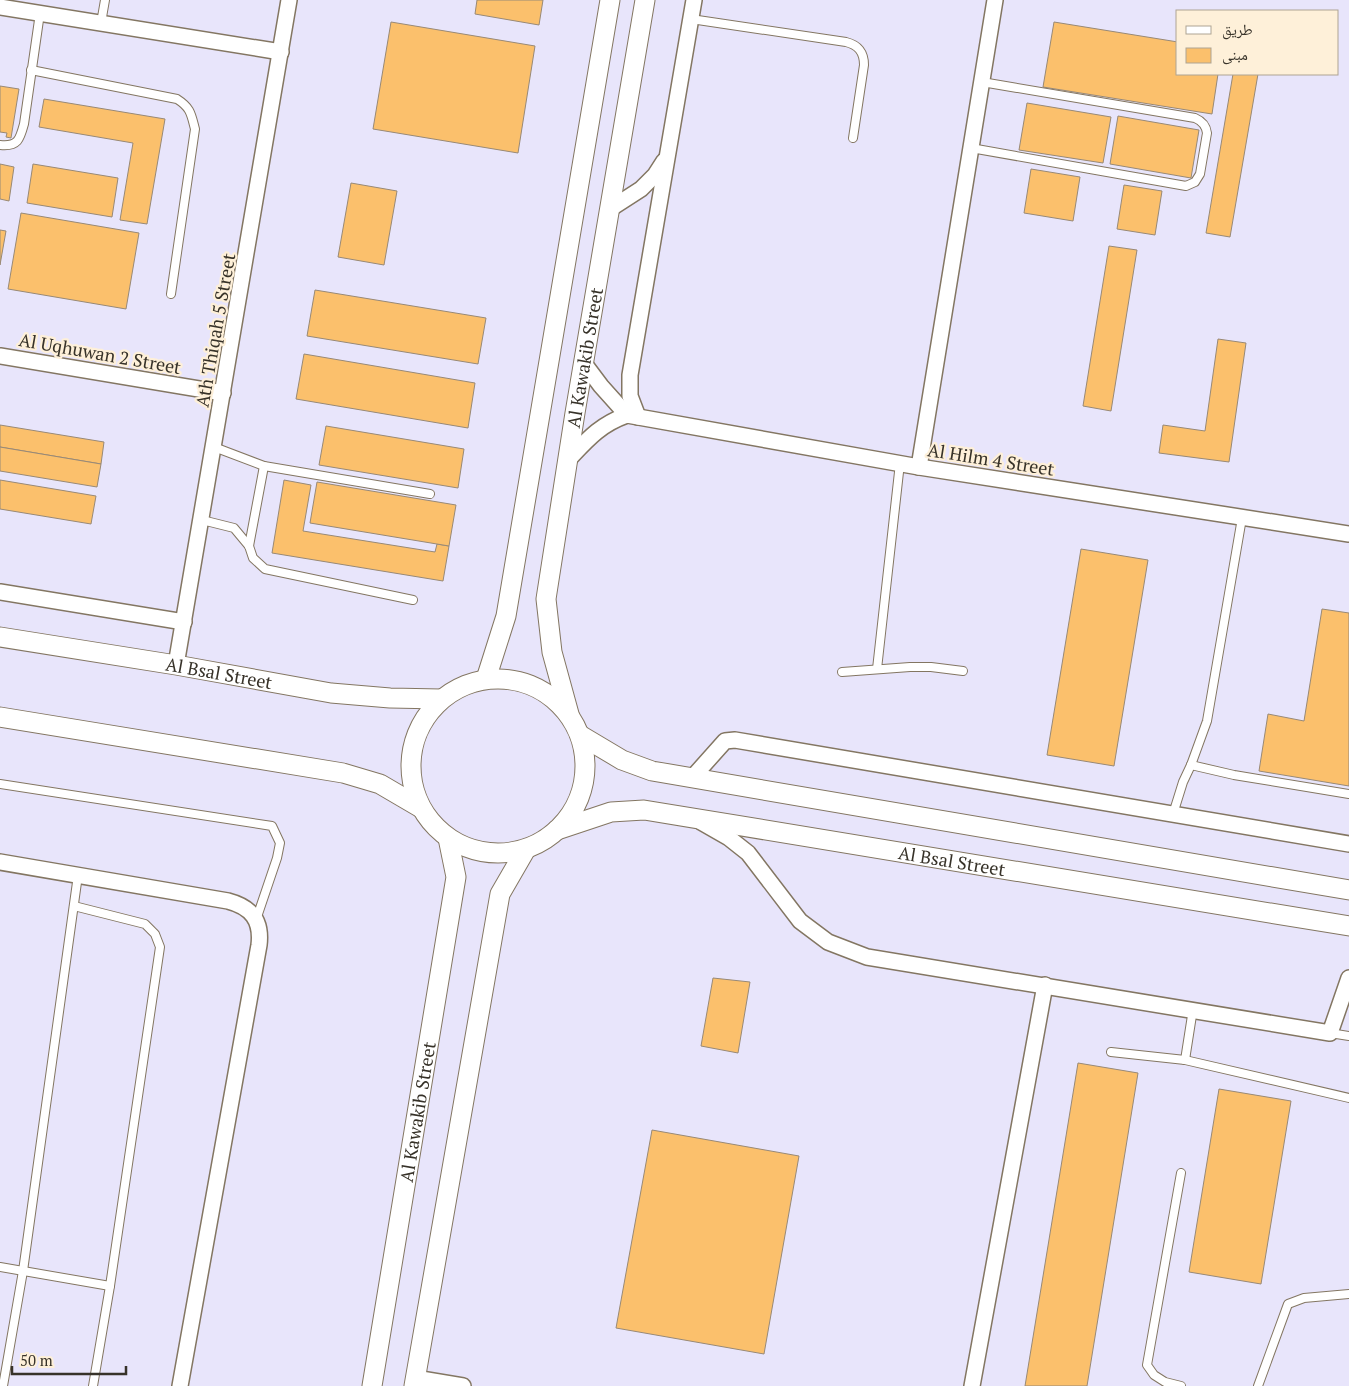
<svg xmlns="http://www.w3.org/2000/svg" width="1349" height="1386" viewBox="0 0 1349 1386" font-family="'PT Serif','Noto Naskh Arabic',serif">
  <rect width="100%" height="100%" fill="#fef0d9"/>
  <path fill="#e8e5fb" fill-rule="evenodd" d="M0,0H1349V1386H0ZM1178,11H1338V74H1178Z"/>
  <g fill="#fbc06c" stroke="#988976">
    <polygon points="477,0 543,0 539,25 475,14"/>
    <polygon points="391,22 535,46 518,153 373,129"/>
    <polygon points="1054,22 1178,42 1178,74 1218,74 1212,114 1043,87"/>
    <polygon points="1233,74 1258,74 1230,237 1206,233"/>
    <polygon points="0,86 19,89 11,138 6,137 7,133 0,132"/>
    <polygon points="44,99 165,119 147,224 120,220 133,143 39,127"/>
    <polygon points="1027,103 1111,117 1103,163 1019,150"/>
    <polygon points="1118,116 1199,130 1191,178 1110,164"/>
    <polygon points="0,164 14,167 9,201 0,199"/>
    <polygon points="33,164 118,178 112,217 27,203"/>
    <polygon points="1031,169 1080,177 1073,221 1024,213"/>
    <polygon points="351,183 397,191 384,265 338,257"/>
    <polygon points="1124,185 1162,191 1155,235 1117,229"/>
    <polygon points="21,213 139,233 126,309 8,289"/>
    <polygon points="0,230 6,231 0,265"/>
    <polygon points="1109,246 1137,250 1111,411 1083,406"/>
    <polygon points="315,290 486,318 478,364 307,336"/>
    <polygon points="1218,339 1246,343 1229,462 1159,453 1163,425 1205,431"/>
    <polygon points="304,354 475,383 468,428 296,399"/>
    <polygon points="0,425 104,442 101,464 0,447"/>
    <polygon points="326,426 464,449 458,488 319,465"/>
    <polygon points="0,447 101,464 97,487 0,471"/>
    <polygon points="0,480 96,496 91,524 0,509"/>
    <polygon points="284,480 311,485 303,531 435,552 437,544 449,546 443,581 272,553"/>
    <polygon points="317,482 456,505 449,546 310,523"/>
    <polygon points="1081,549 1148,560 1114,766 1047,755"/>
    <polygon points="1322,609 1349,613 1349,786 1259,771 1268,714 1304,721"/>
    <polygon points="713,978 750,982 738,1053 701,1046"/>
    <polygon points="1078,1063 1138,1073 1087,1386 1025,1386"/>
    <polygon points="1219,1089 1291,1101 1261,1284 1189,1272"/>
    <polygon points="652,1130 799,1156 764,1354 616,1328"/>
  </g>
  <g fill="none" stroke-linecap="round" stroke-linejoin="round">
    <g stroke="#837662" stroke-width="10">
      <g id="service">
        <path d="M691,19L846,42C858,45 864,52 864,65L853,138"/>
        <polyline points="101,23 105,0"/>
        <path d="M31,70L177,99C191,108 191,114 195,129L171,294"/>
        <path d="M0,145C18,147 20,139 24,124L40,13"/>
        <path d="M971,148L1186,186L1195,182L1200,174L1207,133C1206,125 1202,121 1195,118L982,82"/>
        <polyline points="214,447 264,466 430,494"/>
        <polyline points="202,520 234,528 249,546 253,558 265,569 413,600"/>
        <polyline points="249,546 264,466"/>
        <polyline points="877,669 900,463"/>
        <polyline points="842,672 910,667 931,667 963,671"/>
        <polyline points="1191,765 1234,775 1349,794"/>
        <polyline points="0,784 272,826 280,843 277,858 256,920"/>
        <polyline points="1173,814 1183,782 1191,765 1207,721 1242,518"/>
        <polyline points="74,906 145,924 155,934 160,947 110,1286 93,1386"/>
        <polyline points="1330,1033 1349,1036"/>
        <polyline points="1111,1052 1185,1060 1349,1098"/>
        <polyline points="1185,1060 1193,1009"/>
        <polyline points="0,1267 110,1286"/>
        <polyline points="3,1386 23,1271 78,875"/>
        <polyline points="1181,1386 1165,1382 1154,1375 1147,1365 1181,1173"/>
        <polyline points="1258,1386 1288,1304 1304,1298 1349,1294"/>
      </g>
    </g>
    <g stroke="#837662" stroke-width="18">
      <g id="minor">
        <polyline points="0,7 281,52"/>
        <polyline points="610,209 641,189 655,175 664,161"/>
        <polyline points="0,356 223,393"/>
        <polyline points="583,362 601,386 627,415"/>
        <polyline points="638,417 630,396 630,375 694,0"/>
        <path d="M567,461C587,440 599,425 627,415L919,467L1349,534"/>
        <polyline points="919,467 995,0"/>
        <polyline points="0,592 184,622"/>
        <polyline points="176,665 289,0"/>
        <polyline points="692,778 725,741 735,740 1349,844"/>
        <polyline points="701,822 729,838 748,853 800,921 828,942 867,957 1330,1033 1349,978"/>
        <path d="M0,862L228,901C251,907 262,920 259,945L180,1386"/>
        <polyline points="415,1378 463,1386"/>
        <polyline points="972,1386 1045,985"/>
      </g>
    </g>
    <g stroke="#837662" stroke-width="21">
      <g id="tertiary">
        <path id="s1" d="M0,637L176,665L331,693L390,698L441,699"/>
        <circle cx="498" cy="766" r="87"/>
        <polyline points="486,679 506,616 610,0"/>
        <path id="s2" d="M569,714L552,652L546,599L575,413L645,0"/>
        <polyline points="0,717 343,773 380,784 421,808"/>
        <polyline points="580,735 622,760 652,771 1349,890"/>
        <path id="s3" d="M557,830L611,812L644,810L1349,926"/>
        <path id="s4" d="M372,1386L456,877L448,838"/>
        <polyline points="414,1386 500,894 526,849"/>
      </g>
    </g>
    <use href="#service" stroke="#fff" stroke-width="8"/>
    <use href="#minor" stroke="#fff" stroke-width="15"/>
    <use href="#tertiary" stroke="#fff" stroke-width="19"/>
  </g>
  <g text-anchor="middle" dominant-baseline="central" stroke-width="4.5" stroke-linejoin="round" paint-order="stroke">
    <g font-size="18" fill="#373229" stroke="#fef0d9">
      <text transform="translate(215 330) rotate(-80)">Ath Thiqah 5 Street</text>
      <text transform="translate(100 353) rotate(10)">Al Uqhuwan 2 Street</text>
      <text stroke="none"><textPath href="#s2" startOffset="362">Al Kawakib Street</textPath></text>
      <text transform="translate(991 459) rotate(9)">Al Hilm 4 Street</text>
      <text stroke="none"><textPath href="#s1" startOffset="222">Al Bsal Street</textPath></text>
      <text stroke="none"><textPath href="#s3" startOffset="402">Al Bsal Street</textPath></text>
      <text stroke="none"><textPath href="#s4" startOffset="278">Al Kawakib Street</textPath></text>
    </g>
  </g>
  <rect x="1176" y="10" width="162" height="65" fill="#fef0d9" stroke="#aea493"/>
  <rect x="1186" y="26" width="25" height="8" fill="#ffffff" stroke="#aea493"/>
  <text x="1222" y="35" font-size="15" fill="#373229">طريق</text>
  <rect x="1186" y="48" width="25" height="15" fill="#fbc06c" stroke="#aea493"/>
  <text x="1222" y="60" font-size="15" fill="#373229">مبنى</text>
  <path d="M12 1366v8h114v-8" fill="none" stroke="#373229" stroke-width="2.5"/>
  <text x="20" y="1366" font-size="15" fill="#373229" stroke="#fef0d9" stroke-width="4" paint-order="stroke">50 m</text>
</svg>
